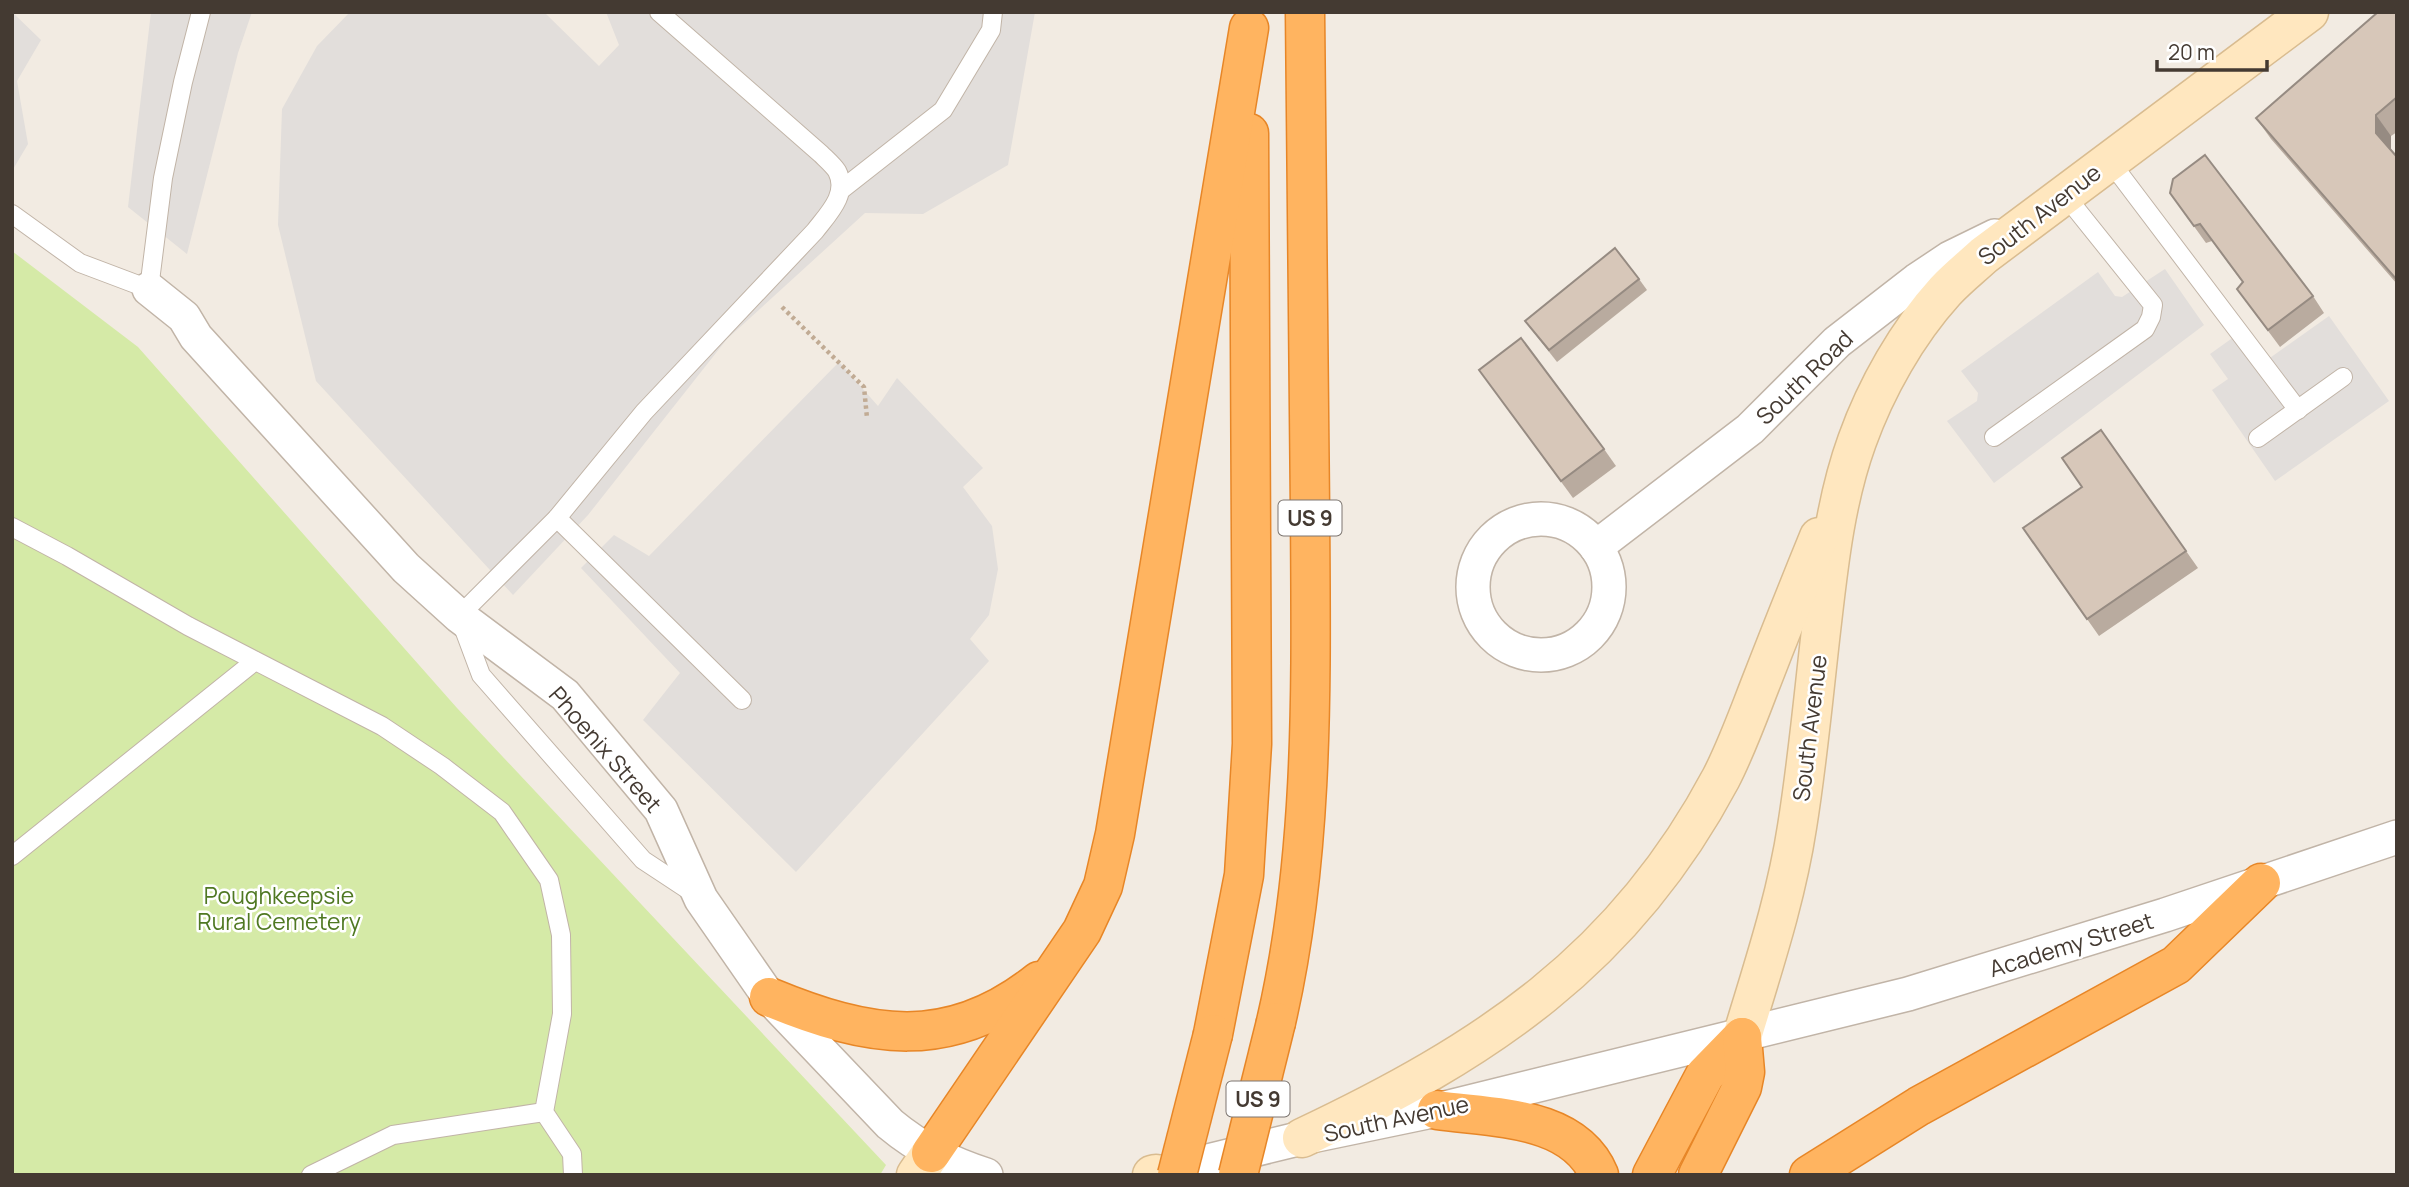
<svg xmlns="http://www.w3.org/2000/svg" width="2409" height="1187" viewBox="0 0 2409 1187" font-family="Manrope,sans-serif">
  <rect width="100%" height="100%" fill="#f2ebe2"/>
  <polygon fill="#d5eaa7" points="12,251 138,347 457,708 886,1165 880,1175 12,1175"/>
  <g fill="#e2dedb">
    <polygon points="12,12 41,40 17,81 28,144 12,171"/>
    <polygon points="151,12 252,12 238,53 187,254 128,207"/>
    <polygon points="350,12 544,12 599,66 619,45 606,12 1035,12 1008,165 923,214 865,213 727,339 588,515 513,595 316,381 278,225 282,109 317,46"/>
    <polygon points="2165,269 2204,325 1994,483 1947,421 1977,401 1978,393 1961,371 2098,272 2115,296 2122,297"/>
    <polygon points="2329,316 2389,401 2275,481 2212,390 2228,379 2210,354 2238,334 2260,365"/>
    <polygon points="839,362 878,406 897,378 983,468 963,487 992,526 998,569 989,615 970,639 989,661 796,872 643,720 680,673 581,568 614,535 649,556"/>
  </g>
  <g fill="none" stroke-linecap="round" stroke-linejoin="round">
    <g stroke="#c1b4a7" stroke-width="20">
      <g id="lane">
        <path d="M659,12L821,154C826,159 833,165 837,171C849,194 828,214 815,231L644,412L557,518L459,616L481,675L643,860L693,893"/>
        <polyline points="2109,160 2298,410"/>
        <polyline points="841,190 943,110 991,30 993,12"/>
        <polyline points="12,214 80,263 149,289 163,178 183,82 201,12"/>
        <polyline points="1994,437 2145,329 2151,317 2153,305 2064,194"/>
        <polyline points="2258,438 2343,377"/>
        <polyline points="557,518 742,700"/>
        <polyline points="12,527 67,556 188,626 382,726 442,766 502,812 549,880 561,935 562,1014 544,1112 572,1154 573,1175"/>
        <polyline points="12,856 255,661"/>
        <polyline points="311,1175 393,1135 544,1112"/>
      </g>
    </g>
    <g stroke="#c1b4a7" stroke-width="36">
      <g id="street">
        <path d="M149,289L184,317L196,337L406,568L459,616L565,695L661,810L701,899L769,997L890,1124C920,1149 950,1163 986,1175"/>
        <circle cx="1541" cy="587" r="68"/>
        <polyline points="1596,547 1750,429 1837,342 1917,280 1950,258 1995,236"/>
        <polyline points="1155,1174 1302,1138 1437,1110 1908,994 2165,915 2397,837"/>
      </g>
    </g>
    <g stroke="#d9bc90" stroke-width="41">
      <g id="secondary">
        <path d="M1742,1037C1763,967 1786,899 1797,827C1808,759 1814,690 1822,622C1829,561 1836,499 1857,441C1876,388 1907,333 1945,291C1957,278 1971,267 1984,255L2309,12"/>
        <path d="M1302,1138C1484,1052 1624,961 1721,778C1736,749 1748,716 1760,685C1779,636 1799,586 1819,537"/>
        <polyline points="916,1175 931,1153"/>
        <polyline points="1152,1175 1156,1174"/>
      </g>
    </g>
    <g stroke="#e78627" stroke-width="41">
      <g id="highway">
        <path d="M769,997C868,1038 949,1053 1039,981"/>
        <path d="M1276,1022C1315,854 1311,681 1310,510C1308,344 1307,178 1305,12"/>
        <polyline points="1213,1034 1244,875 1252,744 1249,133"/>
        <path d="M1437,1110C1492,1118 1574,1115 1599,1175"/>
        <polyline points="931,1153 1082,931 1103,886 1115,834 1249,28"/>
        <polyline points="1652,1175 1705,1075 1742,1037"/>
        <polyline points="1698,1175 1742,1087 1745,1072 1742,1037"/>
        <polyline points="1809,1175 1919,1106 2176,965 2261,883"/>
      </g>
    </g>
    <polyline stroke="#c1ab94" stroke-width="4.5" stroke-dasharray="3.5 3.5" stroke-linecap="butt" points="782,307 864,387 867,418"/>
    <use href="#lane" stroke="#fff" stroke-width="18"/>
    <use href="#street" stroke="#fff" stroke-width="33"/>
    <use href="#secondary" stroke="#ffe7bf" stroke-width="38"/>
    <use href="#highway" stroke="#ffb460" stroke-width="38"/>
    <g stroke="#e78627" stroke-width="41" stroke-linecap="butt">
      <g id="highway-bridge">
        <polyline points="1177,1175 1213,1034"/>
        <polyline points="1238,1175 1276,1022"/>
      </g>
    </g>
    <use href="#highway-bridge" stroke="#ffb460" stroke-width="38"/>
  </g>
  <g fill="#b9ab9f">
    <polygon points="2397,12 2397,132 2391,136 2391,150 2397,157 2397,284 2271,139 2256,118"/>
    <polygon points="2170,193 2313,296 2324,313 2280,347 2237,289 2243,283 2212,241 2206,243"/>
    <polygon points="1639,279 1647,290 1557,362 1525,321"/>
    <polygon points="1479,370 1604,449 1616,466 1573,498"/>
    <polygon points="2101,430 2198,568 2099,636 2023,528 2082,487"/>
  </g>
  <polygon fill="#968b82" points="2376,115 2391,136 2391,154 2376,133"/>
  <g fill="#d7c7b9" stroke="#968b82" stroke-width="2">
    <polygon points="2378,12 2397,12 2397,97 2376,115 2376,133 2397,157 2397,280 2256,118"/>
    <polygon points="2205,155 2313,296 2268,330 2237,289 2243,282 2200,224 2194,226 2170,193 2173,179"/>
    <polygon points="1615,248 1639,279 1549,350 1525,321"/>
    <polygon points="1521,338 1604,449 1561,481 1479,370"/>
    <polygon points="2101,430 2186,551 2087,619 2023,528 2082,487 2062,458"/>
  </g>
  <g text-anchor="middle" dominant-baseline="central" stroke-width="5" stroke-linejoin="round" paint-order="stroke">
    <g fill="#fff" stroke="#7c7570" stroke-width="2">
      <rect x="1278.5" y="500.5" width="63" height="35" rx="5"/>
      <rect x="1226.5" y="1081.5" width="63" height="35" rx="5"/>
    </g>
    <g font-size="21" font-weight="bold" fill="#443a32">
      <text x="1310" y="518">US 9</text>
      <text x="1258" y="1099">US 9</text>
    </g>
    <g font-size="23" fill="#443a32" stroke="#fff">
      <text transform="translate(2039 214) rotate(-38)">South Avenue</text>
      <text transform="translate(1804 377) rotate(-44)">South Road</text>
      <text transform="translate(1809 728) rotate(-83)">South Avenue</text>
      <text transform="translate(606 749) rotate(49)">Phoenix Street</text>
      <text transform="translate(2071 944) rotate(-17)">Academy Street</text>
      <text transform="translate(1396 1118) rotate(-12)">South Avenue</text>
    </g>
    <g font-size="23" fill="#4f7822" stroke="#fff">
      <text x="279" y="895">Poughkeepsie<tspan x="279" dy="26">Rural Cemetery</tspan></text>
    </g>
  </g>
  <rect width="2409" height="1187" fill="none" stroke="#443a32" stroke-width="28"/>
  <path d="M2157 60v10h110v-10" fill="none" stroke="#443a32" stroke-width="3.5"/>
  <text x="2168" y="60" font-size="21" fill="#443a32" stroke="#ffffff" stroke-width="5" paint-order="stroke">20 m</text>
</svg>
